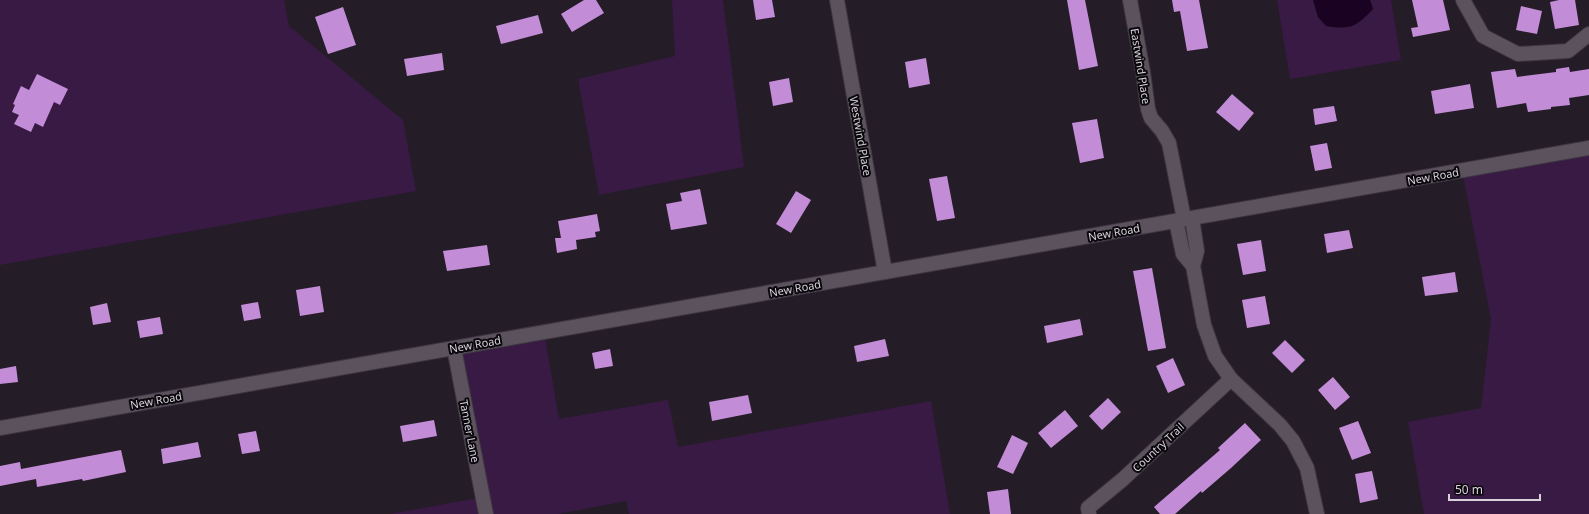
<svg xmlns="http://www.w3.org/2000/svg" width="1589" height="514" viewBox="0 0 1589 514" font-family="'Noto Sans',sans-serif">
  <rect width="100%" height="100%" fill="#241c27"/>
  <g fill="#391a44">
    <polygon points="0,0 284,0 289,26 403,120 416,191 0,265"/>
    <polygon points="672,0 723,0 744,167 599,195 578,79 675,56"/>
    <polygon points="1277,0 1313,0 1318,17 1373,9 1370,0 1391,0 1401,60 1290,79"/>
    <polygon points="1589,148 1589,514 1424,514 1408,422 1481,408 1491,319 1462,170"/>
    <polygon points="544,331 559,419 668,400 678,447 931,401 950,514 629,514 626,501 558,514 390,514 483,497 454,348"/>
  </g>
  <path fill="#1a0222" d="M1313,0H1370L1373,9C1356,27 1351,30 1326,26L1318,17Z"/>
  <g fill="#c38cd7">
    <polygon points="584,0 596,0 604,13 572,32 561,14"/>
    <polygon points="753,0 772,0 775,17 756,20"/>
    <polygon points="1067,0 1085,0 1098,66 1079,70"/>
    <polygon points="1172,0 1199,0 1208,48 1187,51 1180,11 1174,12"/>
    <polygon points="1412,0 1443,0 1450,30 1413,37 1411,28 1418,27"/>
    <polygon points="1559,0 1575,0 1579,25 1555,29 1550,2"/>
    <polygon points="1521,6 1542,11 1537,34 1516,30"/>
    <polygon points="343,7 356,45 328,54 315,17"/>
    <polygon points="538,15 543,33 501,44 496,26"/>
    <polygon points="442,53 444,70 407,76 404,59"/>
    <polygon points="926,58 930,84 909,88 905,62"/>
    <polygon points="1569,67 1570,72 1589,69 1589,95 1569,98 1570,105 1551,107 1551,109 1528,112 1526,103 1497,108 1491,72 1515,69 1517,77 1556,72 1556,69"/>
    <polygon points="37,74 68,89 60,105 54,102 43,127 35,123 31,132 14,124 19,115 12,112 15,105 13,104 21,86 29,90"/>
    <polygon points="789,78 793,102 773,106 769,82"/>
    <polygon points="1470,84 1474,108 1435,114 1431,91"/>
    <polygon points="1232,94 1254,113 1239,131 1216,112"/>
    <polygon points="1334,106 1337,121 1315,125 1313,109"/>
    <polygon points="1097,119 1104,158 1080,163 1072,123"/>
    <polygon points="1327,143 1332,168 1315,171 1310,146"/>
    <polygon points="947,176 955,218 937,221 929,179"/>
    <polygon points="700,189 707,224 671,230 666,204 682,201 680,193"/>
    <polygon points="796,191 811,200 791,233 776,224"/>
    <polygon points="597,214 600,231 595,232 596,237 576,240 577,249 557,253 555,238 561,238 558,221"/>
    <polygon points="1349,230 1353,248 1327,253 1324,234"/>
    <polygon points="1261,240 1266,271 1243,275 1237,244"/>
    <polygon points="487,245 490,265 447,271 443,251"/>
    <polygon points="1152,268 1166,348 1148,351 1133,271"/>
    <polygon points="1455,272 1458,292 1425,296 1422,277"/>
    <polygon points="320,286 324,312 300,316 296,290"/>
    <polygon points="1265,296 1270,324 1247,328 1242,300"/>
    <polygon points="258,302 261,318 244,321 241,305"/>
    <polygon points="107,303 111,322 93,325 90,307"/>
    <polygon points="160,317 163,334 140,338 137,321"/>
    <polygon points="1080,319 1083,335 1047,343 1044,326"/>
    <polygon points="885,339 889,356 857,362 854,346"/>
    <polygon points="1285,340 1305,360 1292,373 1272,353"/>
    <polygon points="610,349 613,366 595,369 592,353"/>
    <polygon points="1173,358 1185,385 1168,393 1156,366"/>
    <polygon points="16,366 18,382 0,384 0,369"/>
    <polygon points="1333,377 1350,397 1335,410 1318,390"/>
    <polygon points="748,395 752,413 712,421 709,402"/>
    <polygon points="1108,398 1121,412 1102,430 1089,416"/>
    <polygon points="1065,410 1078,426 1051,448 1038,433"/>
    <polygon points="434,420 437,436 403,442 400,426"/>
    <polygon points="1358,421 1371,453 1352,460 1339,428"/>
    <polygon points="1245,423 1261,440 1231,468 1202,493 1201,491 1175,514 1160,514 1154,507 1220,450 1218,448"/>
    <polygon points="256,431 260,451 242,454 238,434"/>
    <polygon points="1012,435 1028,443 1013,474 997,467"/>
    <polygon points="198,442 201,457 163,464 161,449"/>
    <polygon points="121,450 126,472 83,481 82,479 37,487 36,479 0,486 0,466 20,462 21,469"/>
    <polygon points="1372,471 1378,499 1360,503 1355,474"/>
    <polygon points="1008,489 1011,514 990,514 987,492"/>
  </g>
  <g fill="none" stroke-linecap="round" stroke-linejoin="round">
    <g stroke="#3d3740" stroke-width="16">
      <g id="minor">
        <polyline points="837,0 885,272"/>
        <polyline points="1130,0 1143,72 1148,109 1151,118 1162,131 1169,143 1184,219"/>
        <polyline points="1463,0 1483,36 1518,54 1568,51 1589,34"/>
        <polyline points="1192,218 1197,251 1193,266"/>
        <polyline points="1176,221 1183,254 1193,266 1204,325 1215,356 1231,379 1280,425 1293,441 1307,468 1317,514"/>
        <polyline points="454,348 486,514"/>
        <polyline points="0,428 1589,148"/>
        <polyline points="1089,514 1088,508 1122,480 1231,379"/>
      </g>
    </g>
    <use href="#minor" stroke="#5b525e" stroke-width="14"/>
  </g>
  <g text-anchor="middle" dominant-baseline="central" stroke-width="4" stroke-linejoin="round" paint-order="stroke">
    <g font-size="11" fill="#d7d1d9" stroke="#0b080d">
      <text transform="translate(1141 66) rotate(81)">Eastwind Place</text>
      <text transform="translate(861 136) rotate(80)">Westwind Place</text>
      <text transform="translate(1433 176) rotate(-10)">New Road</text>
      <text transform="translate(1114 232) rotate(-10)">New Road</text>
      <text transform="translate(795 288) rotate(-10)">New Road</text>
      <text transform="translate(475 344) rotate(-10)">New Road</text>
      <text transform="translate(156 400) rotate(-10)">New Road</text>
      <text transform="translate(470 431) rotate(79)">Tanner Lane</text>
      <text transform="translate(1158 447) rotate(-43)">Country Trail</text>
    </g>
  </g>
  <path d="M1449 494v6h91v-6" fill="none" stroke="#d7d1d9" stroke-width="2"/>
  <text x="1455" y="494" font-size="12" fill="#d7d1d9" stroke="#0b080d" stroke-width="3" paint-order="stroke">50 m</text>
</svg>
